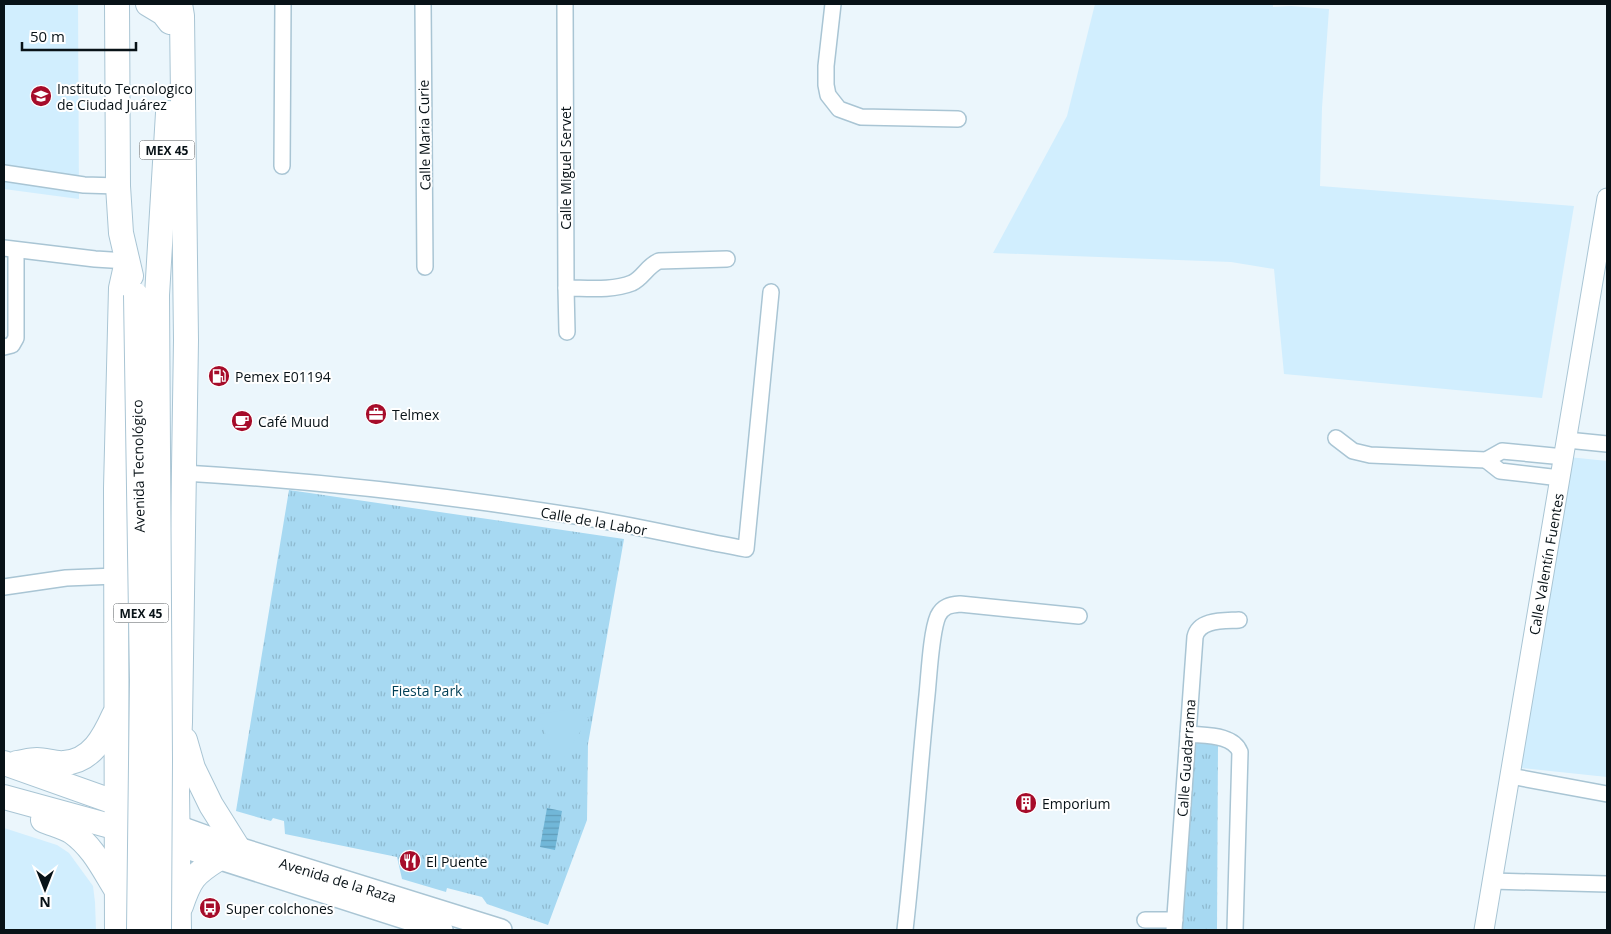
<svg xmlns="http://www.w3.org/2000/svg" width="1611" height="934" viewBox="0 0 1611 934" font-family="'Open Sans',sans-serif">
  <defs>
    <pattern id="grass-tufts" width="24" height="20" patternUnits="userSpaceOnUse" patternTransform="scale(1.25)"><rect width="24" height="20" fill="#a7d9f2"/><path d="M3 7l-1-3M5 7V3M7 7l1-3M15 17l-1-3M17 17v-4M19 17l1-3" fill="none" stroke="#8eb9cf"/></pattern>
    <pattern id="water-rules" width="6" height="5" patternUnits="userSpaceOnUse" patternTransform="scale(1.25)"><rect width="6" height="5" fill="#71b7d8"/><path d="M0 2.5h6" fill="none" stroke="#609cb9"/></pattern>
  </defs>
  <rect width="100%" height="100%" fill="#ebf6fc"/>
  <g fill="#d1eefe">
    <polygon points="4,4 78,4 79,199 4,189"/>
    <polygon points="1095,4 1273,4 1273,7 1291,6 1329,9 1322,108 1320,186 1574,206 1542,398 1284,374 1274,269 1231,262 993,253 1067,116"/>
    <polygon points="1569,457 1607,461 1607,777 1521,768"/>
    <polygon points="4,828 57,845 69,853 93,886 95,902 96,930 4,930"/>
  </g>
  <g fill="url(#grass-tufts)">
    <polygon points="289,490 624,539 588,744 587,820 548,925 487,904 482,897 447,888 446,892 402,879 397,857 285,834 284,821 273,818 271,821 236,811"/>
    <polygon points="1193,740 1218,746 1217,930 1180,930"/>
  </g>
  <polygon fill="#a7d9f2" points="565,710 589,718 564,757 553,757 539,714"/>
  <polygon fill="url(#water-rules)" points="547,808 562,811 555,850 540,847"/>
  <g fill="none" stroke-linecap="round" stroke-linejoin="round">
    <g stroke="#a9c5d4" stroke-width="18">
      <g id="minor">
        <polyline points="423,4 425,267"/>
        <polyline points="565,4 566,288 567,332"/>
        <polyline points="833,4 826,66 826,85 828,95 839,109 861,117 958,119"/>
        <polyline points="282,166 283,4"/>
        <polyline points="4,173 84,185 118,186"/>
        <polyline points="4,248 95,259 127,261"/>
        <path d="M566,288C587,288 612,291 632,283C643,278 647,266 659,261L727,259"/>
        <polyline points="4,347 12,345 16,338 16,250"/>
        <polyline points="1336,438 1353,451 1370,455 1486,460 1502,451 1564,457"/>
        <polyline points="1567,440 1607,444"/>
        <polyline points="1486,460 1500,471 1560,478"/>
        <path d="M184,473C318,481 451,496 582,517C637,526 691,539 746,549L771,292"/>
        <polyline points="4,587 66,578 116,576"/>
        <path d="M1188,734C1205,736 1233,734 1240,752L1235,930"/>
        <polyline points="1510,776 1607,794"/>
        <polyline points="1492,881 1607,884"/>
        <polyline points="1145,920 1175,920"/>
        <path d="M905,930C914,852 919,773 927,695C929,676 931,632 938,616C943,606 950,605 960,604L1079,616"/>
        <path d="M1174,930L1195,637C1199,619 1224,621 1239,620"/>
      </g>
    </g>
    <g stroke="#a9c5d4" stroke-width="21">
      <polyline id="tertiary" points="1484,930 1607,198"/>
    </g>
    <g stroke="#a9c5d4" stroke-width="24">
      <g id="secondary">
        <polyline points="177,826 238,848 501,930"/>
        <polyline points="177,845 442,930"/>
      </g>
    </g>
    <g stroke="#a9c5d4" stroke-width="26">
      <g id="primary">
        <polyline points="117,4 118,186 121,233 131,276"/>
        <polyline points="148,4 163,13 170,22"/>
        <polyline points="157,295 168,113"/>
        <polyline points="185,740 193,768 211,805 238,848"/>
        <polyline points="4,763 131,808"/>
        <path d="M17,763C24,762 30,760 37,760C46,760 55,764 64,763C92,761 104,737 114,715"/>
        <polyline points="4,797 132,832"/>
        <path d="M43,820C52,824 64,827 72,832C94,848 103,869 117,891"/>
        <path d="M181,906C190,879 194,874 218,859"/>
        <polyline points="117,930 116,488 121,288 127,261"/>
        <polyline points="179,930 177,791 180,722 186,340 182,16 180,4"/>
      </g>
    </g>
    <use href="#minor" stroke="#fff" stroke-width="15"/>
    <use href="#tertiary" stroke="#fff" stroke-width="19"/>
    <use href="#secondary" stroke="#fff" stroke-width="21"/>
    <use href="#primary" stroke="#fff" stroke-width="24"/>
    <g stroke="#a9c5d4" stroke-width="26" stroke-linecap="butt">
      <g id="primary-bridge">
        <polyline points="136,295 142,680 139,930"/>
        <polyline points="157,295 160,760 159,930"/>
      </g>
    </g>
    <use href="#primary-bridge" stroke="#fff" stroke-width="24"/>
  </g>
  <defs>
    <g id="university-disc" transform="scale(1.125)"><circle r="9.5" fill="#a60c2a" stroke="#fff"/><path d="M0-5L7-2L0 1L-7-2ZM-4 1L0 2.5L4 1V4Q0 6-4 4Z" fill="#fff"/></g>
    <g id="fuel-disc" transform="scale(1.125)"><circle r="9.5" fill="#a60c2a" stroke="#fff"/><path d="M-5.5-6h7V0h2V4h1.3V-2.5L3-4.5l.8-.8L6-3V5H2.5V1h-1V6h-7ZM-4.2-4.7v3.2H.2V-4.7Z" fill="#fff"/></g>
    <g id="office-disc" transform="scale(1.125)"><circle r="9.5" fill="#a60c2a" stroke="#fff"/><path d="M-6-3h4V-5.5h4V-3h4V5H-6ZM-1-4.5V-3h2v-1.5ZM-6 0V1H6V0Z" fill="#fff"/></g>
    <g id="cafe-disc" transform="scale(1.125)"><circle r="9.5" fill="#a60c2a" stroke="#fff"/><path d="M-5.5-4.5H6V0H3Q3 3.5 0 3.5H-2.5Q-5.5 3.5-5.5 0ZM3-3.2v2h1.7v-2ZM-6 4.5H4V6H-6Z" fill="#fff"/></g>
    <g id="building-disc" transform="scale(1.125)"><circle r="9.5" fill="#a60c2a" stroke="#fff"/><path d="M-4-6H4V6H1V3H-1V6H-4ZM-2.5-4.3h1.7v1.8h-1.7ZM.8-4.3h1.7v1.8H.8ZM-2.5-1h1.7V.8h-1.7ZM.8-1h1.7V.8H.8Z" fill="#fff"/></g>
    <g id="restaurant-disc" transform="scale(1.125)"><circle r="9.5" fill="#a60c2a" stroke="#fff"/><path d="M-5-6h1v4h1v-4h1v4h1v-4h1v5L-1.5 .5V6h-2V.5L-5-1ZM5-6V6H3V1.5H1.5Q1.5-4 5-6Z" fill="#fff"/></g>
    <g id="bus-disc" transform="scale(1.125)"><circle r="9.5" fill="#a60c2a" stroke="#fff"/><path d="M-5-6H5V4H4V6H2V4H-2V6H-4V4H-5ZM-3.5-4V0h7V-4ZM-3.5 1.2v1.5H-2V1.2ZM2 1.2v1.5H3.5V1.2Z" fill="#fff"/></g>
  </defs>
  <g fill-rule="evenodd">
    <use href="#university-disc" x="41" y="96"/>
    <use href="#fuel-disc" x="219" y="376"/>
    <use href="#office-disc" x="376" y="414"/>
    <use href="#cafe-disc" x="242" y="421"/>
    <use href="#building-disc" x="1026" y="803"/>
    <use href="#restaurant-disc" x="410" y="861"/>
    <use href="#bus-disc" x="210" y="908"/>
  </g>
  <g text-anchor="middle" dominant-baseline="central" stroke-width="4" stroke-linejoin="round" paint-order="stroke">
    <g fill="#fff" stroke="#52595d" stroke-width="1">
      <rect x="139.5" y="140.5" width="55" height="19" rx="4"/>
      <rect x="113.5" y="603.5" width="55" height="19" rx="4"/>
    </g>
    <g font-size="12" font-weight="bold" fill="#081217">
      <text x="167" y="150">MEX 45</text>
      <text x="141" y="613">MEX 45</text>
    </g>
    <g font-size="14" fill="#081217" stroke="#fff" text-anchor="start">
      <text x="57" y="88">Instituto Tecnologico<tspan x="57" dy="16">de Ciudad Juárez</tspan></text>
      <text x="235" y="376">Pemex E01194</text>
      <text x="392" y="414">Telmex</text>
      <text x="258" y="421">Café Muud</text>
      <text x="1042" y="803">Emporium</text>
      <text x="426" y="861">El Puente</text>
      <text x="226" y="908">Super colchones</text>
    </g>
    <g font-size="14" fill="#081217" stroke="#fff">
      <text transform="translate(424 135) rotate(-91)">Calle Maria Curie</text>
      <text transform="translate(565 168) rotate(-90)">Calle Miguel Servet</text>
      <text transform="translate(138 466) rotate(-91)">Avenida Tecnológico</text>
      <text transform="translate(594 521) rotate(10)">Calle de la Labor</text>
      <text transform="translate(1546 564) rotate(-80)">Calle Valentín Fuentes</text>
      <text transform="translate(1186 758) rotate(-86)">Calle Guadarrama</text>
      <text transform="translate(338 880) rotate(17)">Avenida de la Raza</text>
    </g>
    <g font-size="14" fill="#003f56" stroke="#fff">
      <text x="427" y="690">Fiesta Park</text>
    </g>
  </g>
  <rect width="1611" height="934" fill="none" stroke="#081217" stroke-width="10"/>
  <g transform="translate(45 889) rotate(180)" stroke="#ffffff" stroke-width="4" paint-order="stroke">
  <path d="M0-4L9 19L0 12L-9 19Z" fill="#081217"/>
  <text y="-8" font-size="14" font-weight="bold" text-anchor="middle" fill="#081217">N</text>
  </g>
  <path d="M22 42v8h114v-8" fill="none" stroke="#081217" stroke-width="2.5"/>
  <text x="30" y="42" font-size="15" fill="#081217" stroke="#ffffff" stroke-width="4" paint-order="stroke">50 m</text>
</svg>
